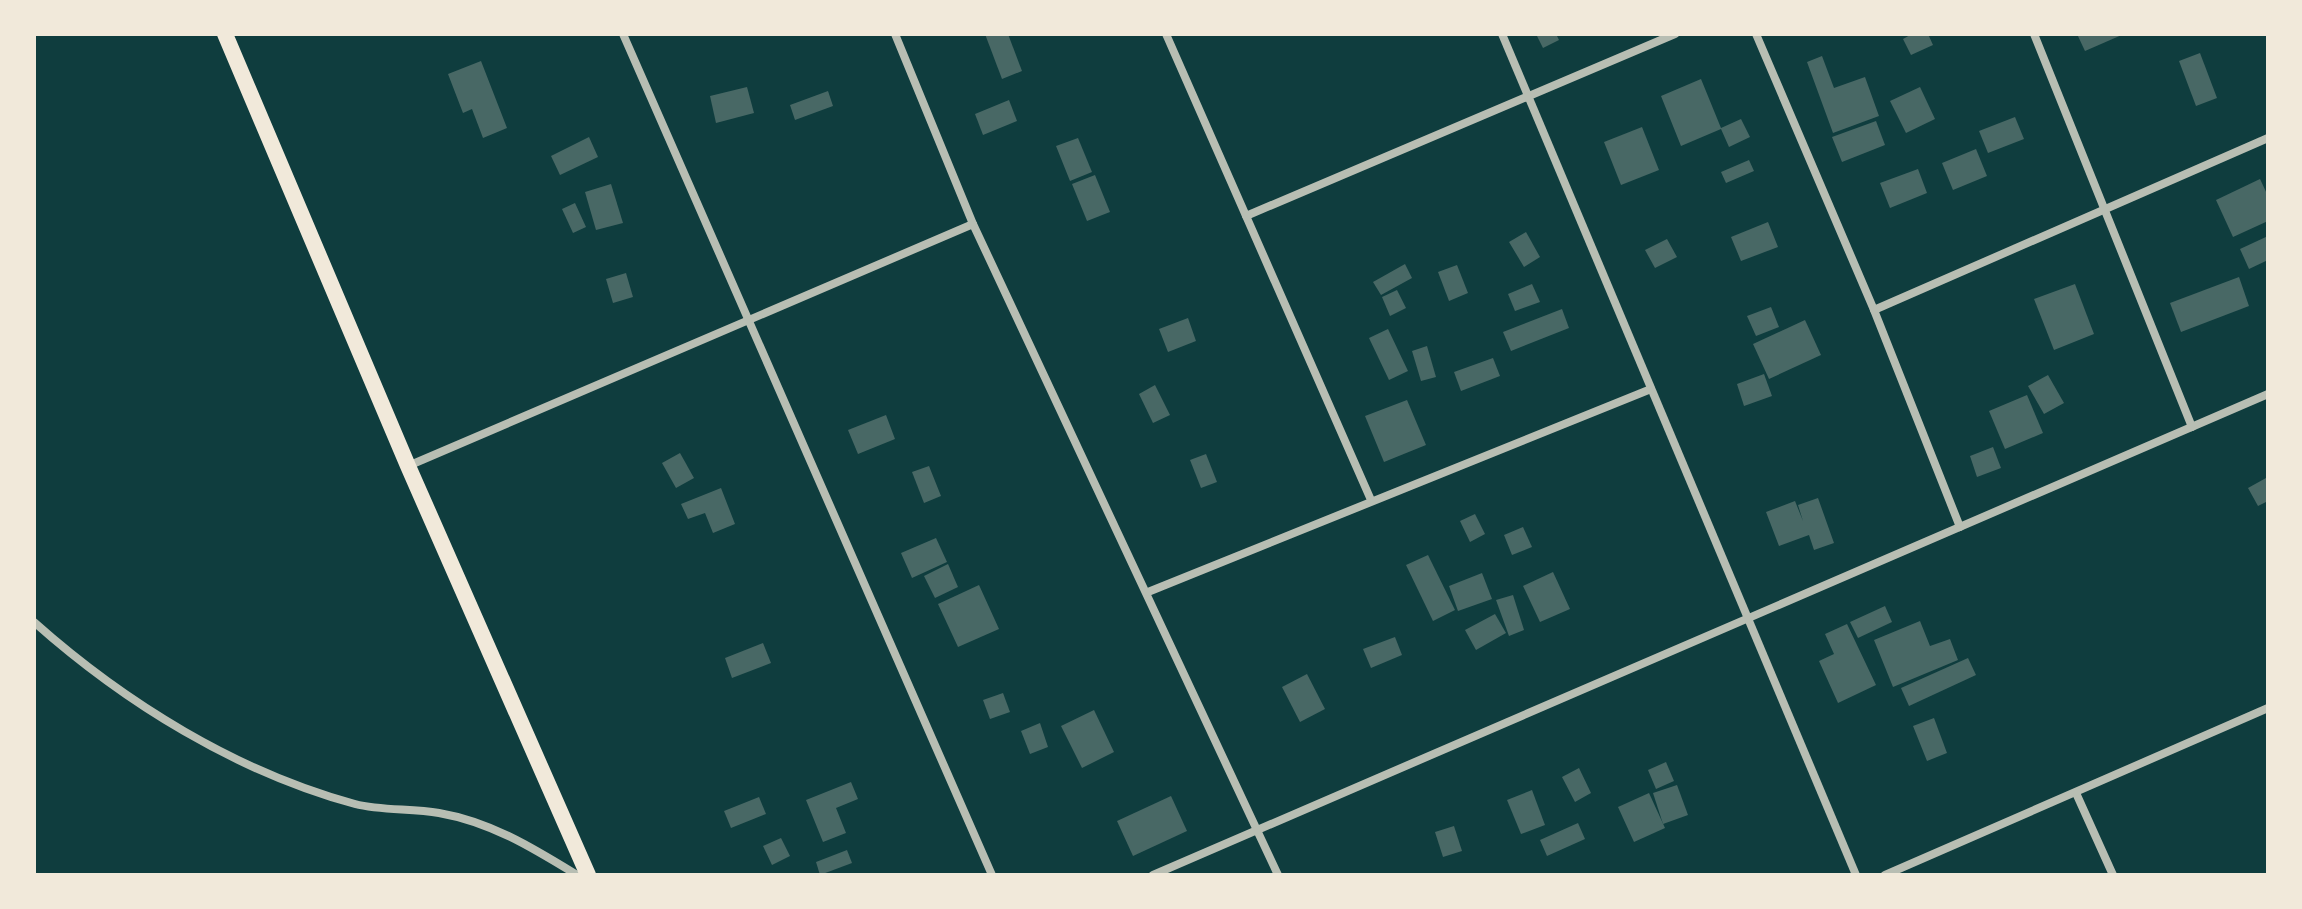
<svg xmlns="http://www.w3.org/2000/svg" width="2302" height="909" viewBox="0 0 2302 909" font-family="'Zilla Slab',serif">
  <rect width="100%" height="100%" fill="#0f3d3e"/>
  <g fill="#486865">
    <polygon points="985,34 1008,34 1022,71 1002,79"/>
    <polygon points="1536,34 1556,34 1559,40 1543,48"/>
    <polygon points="1912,34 1928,34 1933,45 1911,55 1903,39"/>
    <polygon points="2077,34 2124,34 2085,51"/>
    <polygon points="2200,53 2217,98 2196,106 2179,61"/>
    <polygon points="1822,56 1834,88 1865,77 1879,116 1833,133 1807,62"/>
    <polygon points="481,61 507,128 483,138 472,109 463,113 448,74"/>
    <polygon points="1701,79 1721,128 1741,119 1750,137 1729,147 1721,129 1681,146 1661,96"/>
    <polygon points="747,87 754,113 716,123 710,96"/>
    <polygon points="1920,87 1935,119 1906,133 1890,101"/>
    <polygon points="828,91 833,106 795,120 790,105"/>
    <polygon points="1009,100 1017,121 983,135 975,114"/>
    <polygon points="2015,117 2024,139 1988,153 1979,131"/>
    <polygon points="1876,121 1885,145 1842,162 1832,137"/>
    <polygon points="1642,127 1659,170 1621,185 1604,142"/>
    <polygon points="589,137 598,157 560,175 551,156"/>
    <polygon points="1078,138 1092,172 1070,181 1056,146"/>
    <polygon points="1976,149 1987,176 1953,190 1942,163"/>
    <polygon points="1749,160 1754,171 1726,183 1721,172"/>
    <polygon points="1918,169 1927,193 1890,208 1880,183"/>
    <polygon points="1095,175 1110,212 1087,221 1072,184"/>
    <polygon points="2260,179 2268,196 2268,221 2233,237 2216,200"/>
    <polygon points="611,184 623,223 596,230 585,192"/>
    <polygon points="575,203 586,227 573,233 562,209"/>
    <polygon points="1768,222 1778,247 1741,261 1731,237"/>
    <polygon points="1526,232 1540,257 1524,267 1509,242"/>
    <polygon points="2268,236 2268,260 2249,269 2240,249"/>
    <polygon points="1667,239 1677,257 1655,268 1645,250"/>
    <polygon points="1405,264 1412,278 1381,295 1373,282"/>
    <polygon points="1457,265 1468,293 1449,301 1438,272"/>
    <polygon points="626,273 633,297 613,303 606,279"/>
    <polygon points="2239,277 2249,306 2181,332 2170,303"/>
    <polygon points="1532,284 1540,302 1515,311 1508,294"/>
    <polygon points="2075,284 2094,334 2054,350 2034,299"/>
    <polygon points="1397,290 1406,308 1390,316 1382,297"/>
    <polygon points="1771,307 1779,327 1756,336 1747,316"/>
    <polygon points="1562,309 1569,328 1511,351 1503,332"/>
    <polygon points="1188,318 1196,341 1168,352 1159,329"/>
    <polygon points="1805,320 1821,355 1769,379 1753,344"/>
    <polygon points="1388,329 1408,371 1389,380 1369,338"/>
    <polygon points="1427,346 1436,377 1421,381 1412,351"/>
    <polygon points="1493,358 1500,376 1461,391 1454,372"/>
    <polygon points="1764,374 1772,396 1744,406 1737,384"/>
    <polygon points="2048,375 2064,403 2044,414 2028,386"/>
    <polygon points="1155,385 1170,415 1153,423 1139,394"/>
    <polygon points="2027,395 2043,433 2005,449 1989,411"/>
    <polygon points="1407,400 1426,445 1384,462 1365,416"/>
    <polygon points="886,415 895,439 858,454 848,430"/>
    <polygon points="1993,447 2001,468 1977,477 1970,456"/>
    <polygon points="680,453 694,478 676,488 662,463"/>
    <polygon points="1206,454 1217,482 1201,488 1190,460"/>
    <polygon points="929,466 941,496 924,503 912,472"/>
    <polygon points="2266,478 2268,501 2258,506 2248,488"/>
    <polygon points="721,488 735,524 713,533 705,513 688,519 681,504"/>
    <polygon points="1818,498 1834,543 1814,550 1809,535 1779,546 1766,512 1795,501 1803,521 1798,505"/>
    <polygon points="1475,514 1485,534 1470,542 1460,521"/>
    <polygon points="1523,527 1532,547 1512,555 1504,535"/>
    <polygon points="936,538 947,562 912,578 901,553"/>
    <polygon points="1428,555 1455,610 1433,621 1406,565"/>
    <polygon points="948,564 958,587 935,598 924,576"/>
    <polygon points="1553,572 1570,609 1540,622 1523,586"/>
    <polygon points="1482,573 1492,599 1458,611 1449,586"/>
    <polygon points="979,585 999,629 958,647 938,604"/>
    <polygon points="1513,595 1524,630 1509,636 1496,600"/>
    <polygon points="1885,606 1892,622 1858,638 1850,622"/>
    <polygon points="1495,614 1506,633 1476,650 1465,630"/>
    <polygon points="1920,621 1930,646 1950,639 1958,660 1893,687 1874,640"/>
    <polygon points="1847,624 1876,685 1838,703 1819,661 1834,654 1825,634"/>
    <polygon points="1395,637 1402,655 1371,668 1363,649"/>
    <polygon points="763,643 771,663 732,678 725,658"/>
    <polygon points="1968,658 1976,675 1909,706 1901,688"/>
    <polygon points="1307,674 1325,709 1300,722 1282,687"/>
    <polygon points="1003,693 1010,712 990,719 983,700"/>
    <polygon points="1094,710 1114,752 1082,768 1061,726"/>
    <polygon points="1934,718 1947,753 1927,761 1913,726"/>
    <polygon points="1040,723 1048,747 1030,754 1021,731"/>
    <polygon points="1666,762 1674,781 1656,789 1648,770"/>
    <polygon points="1579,768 1591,793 1575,802 1562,777"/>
    <polygon points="851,782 858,799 836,808 846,833 823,842 806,800"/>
    <polygon points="1677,785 1688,815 1663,824 1653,793"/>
    <polygon points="1532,790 1545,825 1521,834 1507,800"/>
    <polygon points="1649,793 1665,828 1634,842 1618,807"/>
    <polygon points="1171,796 1187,831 1133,856 1117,821"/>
    <polygon points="759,797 766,814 731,828 724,811"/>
    <polygon points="1578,823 1585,839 1547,856 1540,840"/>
    <polygon points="1454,826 1462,851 1443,857 1435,832"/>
    <polygon points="781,838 790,856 772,865 763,846"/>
    <polygon points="847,850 852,863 820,875 816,862"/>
  </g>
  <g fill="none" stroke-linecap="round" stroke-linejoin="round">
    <g stroke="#b8beb3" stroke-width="8">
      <polyline points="623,34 992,875"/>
      <polyline points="895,34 973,224 1278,875"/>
      <polyline points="1166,34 1371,500"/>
      <polyline points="1502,34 1856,875"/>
      <polyline points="1756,34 1874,310 1960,527"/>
      <polyline points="2034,34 2192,427"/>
      <polyline points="1246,216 1675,34"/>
      <polyline points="1874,310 2268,138"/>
      <polyline points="408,466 973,224"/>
      <polyline points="1148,592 1651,389"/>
      <path d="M34,622C125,703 237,772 355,804C382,811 412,808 439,813C491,822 533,848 577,875"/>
      <polyline points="2076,793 2113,875"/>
      <polyline points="1153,875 2268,394"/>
      <polyline points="1885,875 2268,708"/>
    </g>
    <polyline stroke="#f1e9da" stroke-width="16" points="225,34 408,466 588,875"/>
  </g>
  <rect width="2302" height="909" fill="none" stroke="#f1e9da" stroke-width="72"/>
</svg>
